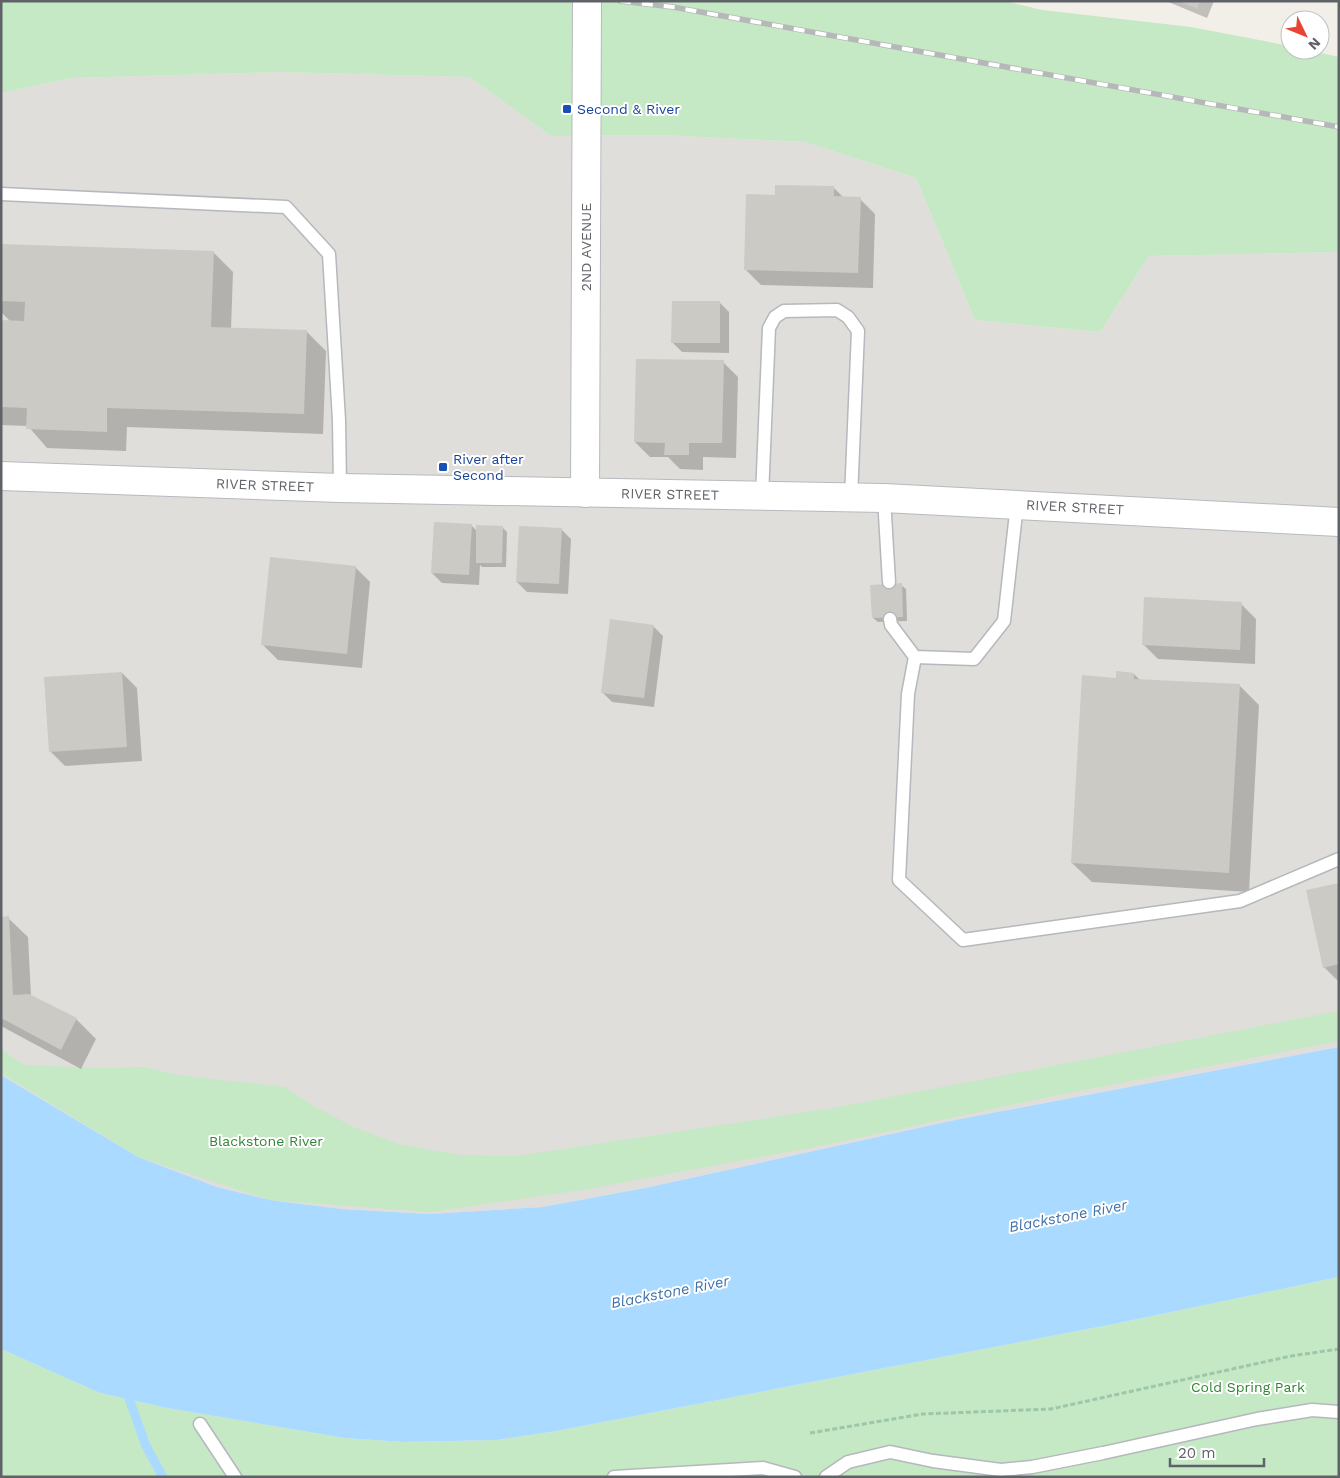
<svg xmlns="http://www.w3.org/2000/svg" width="1340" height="1478" viewBox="0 0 1340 1478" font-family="'Work Sans',sans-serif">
  <rect width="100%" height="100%" fill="#f1efe8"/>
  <polygon fill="#e0deda" points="279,72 469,77 551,136 659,135 805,142 916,178 975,320 1100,332 1149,256 1339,252 1339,1047 955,1120 645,1188 542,1207 429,1214 342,1209 270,1200 217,1187 138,1157 1,1075 1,93 72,78"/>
  <g fill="#c5e8c5">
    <polygon points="1,1 1005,1 1042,10 1191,27 1290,46 1290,50 1308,50 1339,57 1339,252 1149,256 1100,332 975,320 916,178 805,142 659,135 551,136 469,77 279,72 72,78 1,93"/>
    <polygon points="1339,1011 1339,1041 1053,1096 825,1145 588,1189 430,1212 270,1200 138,1157 1,1073 1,1049 24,1065 104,1068 144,1067 178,1075 285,1087 310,1104 353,1127 399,1144 459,1155 517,1156 833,1108"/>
    <polygon points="1339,1277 1339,1477 1,1477 1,1349 100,1393 167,1408 344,1438 404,1442 497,1440 551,1432 1114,1324"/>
  </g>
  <polygon fill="#aadaff" points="1339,1047 1339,1277 1114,1324 551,1432 497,1440 404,1442 344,1438 167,1408 100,1393 1,1349 1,1075 138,1157 217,1187 270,1200 342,1209 429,1214 542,1207 645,1188 955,1120"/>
  <g fill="#0003">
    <polygon points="1166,1 1214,1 1207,18"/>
    <polygon points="833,187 844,198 860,199 875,214 873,288 761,285 746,270 776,197"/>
    <polygon points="1,245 213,252 233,272 231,329 306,331 326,351 323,434 127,427 126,451 47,448 28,426 1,425 1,321 11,322 1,312"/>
    <polygon points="719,302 729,312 729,353 682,352 672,342"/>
    <polygon points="723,362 738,377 736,458 703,457 703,470 680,469 668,457 650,457 635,442"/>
    <polygon points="471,525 477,531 502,527 507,532 506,567 482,567 480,565 479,585 442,583 432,573"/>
    <polygon points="561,529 571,539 568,594 527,592 517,582"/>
    <polygon points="355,567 370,582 362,668 278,660 263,645"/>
    <polygon points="901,585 906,589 907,621 878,622 873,618"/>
    <polygon points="1241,604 1256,619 1255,664 1158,659 1143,644"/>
    <polygon points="653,626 663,636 654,707 612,702 602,692"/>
    <polygon points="122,673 137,688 142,761 65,766 50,751"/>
    <polygon points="1134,674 1140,680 1239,685 1259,705 1249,892 1092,882 1072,863 1117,679"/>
    <polygon points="1339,885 1339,982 1324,967"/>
    <polygon points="1,918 8,918 28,937 31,996 76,1019 96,1039 81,1069 1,1026"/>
  </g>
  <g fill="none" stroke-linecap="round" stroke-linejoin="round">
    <polyline stroke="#aadaff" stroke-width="9" points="126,1390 146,1446 163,1477"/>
  </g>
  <g fill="#cccac5">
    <polygon points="1179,1 1200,1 1197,9"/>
    <polygon points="775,185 834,186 834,196 861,197 858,273 744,270 746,194 775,195"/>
    <polygon points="1,244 214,251 211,327 307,330 304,414 107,408 107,432 26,429 27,408 1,407 1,320 24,321 25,302 1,301"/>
    <polygon points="672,301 720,301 720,343 671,343"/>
    <polygon points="636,359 724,360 722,443 689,443 689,455 664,455 665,443 634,442"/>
    <polygon points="434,522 472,524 469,575 431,573"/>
    <polygon points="476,525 503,526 502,563 476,563"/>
    <polygon points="519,526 562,528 559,584 516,582"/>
    <polygon points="270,557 356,566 347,654 261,645"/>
    <polygon points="902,583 903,617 872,618 870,585"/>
    <polygon points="1144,597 1242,602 1240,650 1142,645"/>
    <polygon points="610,619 654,625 644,698 601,693"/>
    <polygon points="1116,671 1134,673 1134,679 1240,684 1229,873 1071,863 1082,675 1116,678"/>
    <polygon points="122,672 127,747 49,752 44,677"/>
    <polygon points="1339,883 1339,964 1323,968 1306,890"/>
    <polygon points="9,916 13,995 29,994 77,1018 61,1050 1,1018 1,917"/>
  </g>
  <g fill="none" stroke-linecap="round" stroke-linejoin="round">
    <g stroke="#b5b8bc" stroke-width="15">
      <g id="lane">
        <polyline points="1,194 286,207 329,254 339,420 340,488"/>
        <polyline points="762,496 769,328 775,317 784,311 837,310 848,317 858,331 851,498"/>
        <polyline points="884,498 889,582"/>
        <polyline points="890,619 891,625 915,657 974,659 1004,621 1017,504"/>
        <polyline points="915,657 908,694 899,880 963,940 1240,901 1339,859"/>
        <polyline points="200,1424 235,1477"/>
        <polyline points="614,1477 763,1468 795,1477"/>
        <polyline points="826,1477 848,1462 890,1452 933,1461 1001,1470 1032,1467 1103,1453 1257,1419 1312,1410 1339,1412"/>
      </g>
    </g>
    <g stroke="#b6babf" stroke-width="30">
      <g id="secondary">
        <polyline points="1,476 340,488 884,498 1339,522"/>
        <polyline points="585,493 587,1"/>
      </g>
    </g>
    <polyline stroke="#9cc7a9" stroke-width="3" stroke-dasharray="5 2.5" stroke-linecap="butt" points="810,1433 923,1414 1051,1409 1291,1356 1339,1349"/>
    <use href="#lane" stroke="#fff" stroke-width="12"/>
    <use href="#secondary" stroke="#fff" stroke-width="28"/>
    <g stroke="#b6b7b8" stroke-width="5.5">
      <polyline id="rail" points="620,1 673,7 1339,127"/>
    </g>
    <use href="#rail" stroke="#fff" stroke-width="4" stroke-dasharray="11" stroke-linecap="butt"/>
  </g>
  <g fill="#1a4fb4" stroke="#fff" stroke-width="2">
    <rect x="562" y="104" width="10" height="10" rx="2.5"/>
    <rect x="438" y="462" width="10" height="10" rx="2.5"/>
  </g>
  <g text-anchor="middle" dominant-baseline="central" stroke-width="4" stroke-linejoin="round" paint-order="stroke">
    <g font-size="14" fill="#164399" stroke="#fff" text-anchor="start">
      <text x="577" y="109">Second &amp; River</text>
      <text x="453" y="459">River after<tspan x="453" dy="16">Second</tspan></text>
    </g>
    <g font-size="14" fill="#5f6368" stroke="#fff">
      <text transform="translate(586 247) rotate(-90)">2ND AVENUE</text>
      <text transform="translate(265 485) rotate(2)">RIVER STREET</text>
      <text transform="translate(670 494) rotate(1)">RIVER STREET</text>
      <text transform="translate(1075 507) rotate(3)">RIVER STREET</text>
    </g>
    <g font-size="14" fill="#348238" stroke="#fff">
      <text x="266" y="1141">Blackstone River</text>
      <text x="1248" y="1387">Cold Spring Park</text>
    </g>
    <g font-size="15" font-style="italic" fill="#4174aa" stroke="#fff">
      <text transform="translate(1068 1216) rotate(-11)">Blackstone River</text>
      <text transform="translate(670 1292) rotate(-11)">Blackstone River</text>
    </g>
  </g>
  <rect width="1340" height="1478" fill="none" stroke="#5f6368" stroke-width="5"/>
  <g transform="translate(1305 35) rotate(133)"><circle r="24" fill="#ffffff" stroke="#bfc1c3"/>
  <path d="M0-4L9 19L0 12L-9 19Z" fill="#ea4335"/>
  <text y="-8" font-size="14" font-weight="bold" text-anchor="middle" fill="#5f6368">N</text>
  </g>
  <path d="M1170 1458v8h94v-8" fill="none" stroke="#5f6368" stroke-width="2.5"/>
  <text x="1178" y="1458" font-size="15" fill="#5f6368" stroke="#ffffff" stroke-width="4" paint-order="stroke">20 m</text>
</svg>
